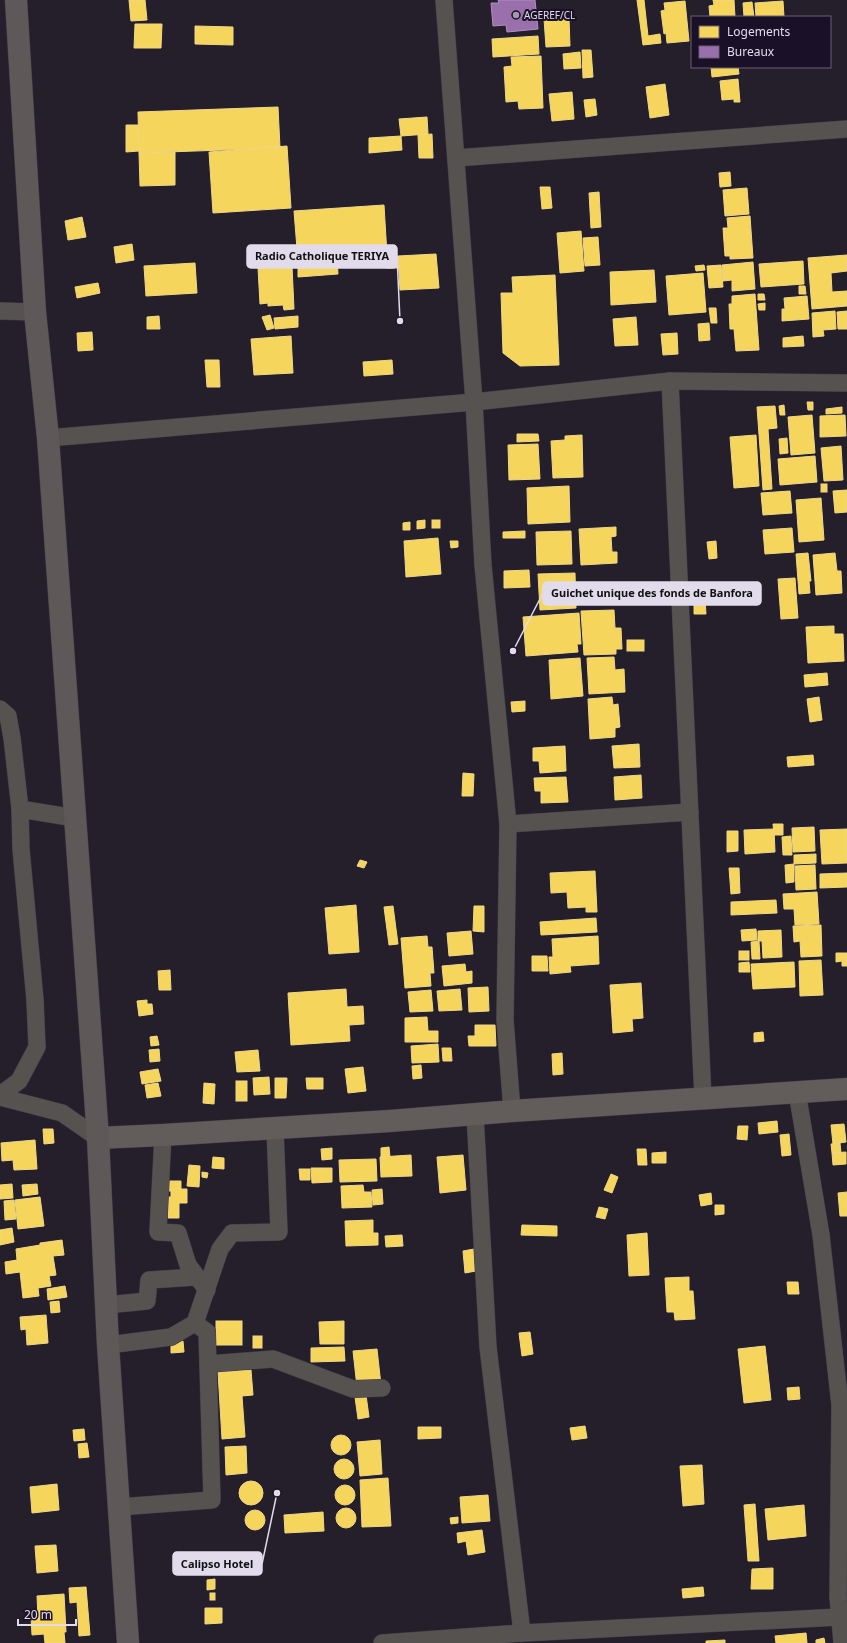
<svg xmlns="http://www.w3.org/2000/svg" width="847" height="1643" viewBox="0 0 847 1643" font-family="'Noto Sans',sans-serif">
  <rect width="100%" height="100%" fill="#241f2b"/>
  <g fill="#f6d55c" stroke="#f0d787">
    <polygon points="129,0 145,0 147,20 131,21"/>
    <polygon points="637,0 644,0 648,36 660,34 661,43 643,45"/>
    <polygon points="713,0 734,0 735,17 710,17 709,6 714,5"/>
    <polygon points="685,1 689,41 667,43 666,33 664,34 661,11 665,10 664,3"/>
    <polygon points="783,1 784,17 756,17 755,3"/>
    <polygon points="752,2 754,17 744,17 743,3"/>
    <polygon points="569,18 570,46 546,47 544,19"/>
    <polygon points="135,24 162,24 161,48 134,48"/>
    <polygon points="195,26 233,27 233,45 195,44"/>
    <polygon points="538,36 539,54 493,57 492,39"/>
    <polygon points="582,50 591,50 593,77 583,78"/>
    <polygon points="580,52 581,68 564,69 563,54"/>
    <polygon points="541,56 543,108 519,109 518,101 506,102 504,67 512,66 511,57"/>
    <polygon points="711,67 738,67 739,74 712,77"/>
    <polygon points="738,79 740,102 734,102 734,99 722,100 720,81"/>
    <polygon points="665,84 669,115 650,118 646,87"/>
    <polygon points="572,92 574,119 552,121 549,94"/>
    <polygon points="595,99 597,115 586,117 584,100"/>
    <polygon points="278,107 280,148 139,153 138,112"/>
    <polygon points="427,117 428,134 401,136 399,119"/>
    <polygon points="126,125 138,125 139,151 126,152"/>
    <polygon points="432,134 433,158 419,158 418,135"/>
    <polygon points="401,136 402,150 369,153 369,138"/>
    <polygon points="287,146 291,208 213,213 209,152"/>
    <polygon points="175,152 175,185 140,186 139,153"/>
    <polygon points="730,172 731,186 720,187 719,173"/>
    <polygon points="540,187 550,187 552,208 542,209"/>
    <polygon points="747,188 749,214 725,216 723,190"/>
    <polygon points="599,192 601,227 591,228 589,193"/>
    <polygon points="384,205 387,255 298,261 294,211"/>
    <polygon points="750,216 753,258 730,259 730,256 725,256 723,228 728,228 727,218"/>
    <polygon points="82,217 86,237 68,240 65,221"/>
    <polygon points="581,231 584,271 560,273 557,233"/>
    <polygon points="598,237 600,265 585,266 583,238"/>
    <polygon points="132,244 134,260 116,263 114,247"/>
    <polygon points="436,254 439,288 400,290 398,256"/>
    <polygon points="847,255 847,271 831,273 832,292 847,291 847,306 812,309 808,258"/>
    <polygon points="398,256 399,268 386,268 386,257"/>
    <polygon points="337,258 338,274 298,277 298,261"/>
    <polygon points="803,261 804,284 761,287 759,264"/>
    <polygon points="753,262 755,289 732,291 732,280 723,281 722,265"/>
    <polygon points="195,263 197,293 146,296 144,266"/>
    <polygon points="704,265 705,270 696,271 695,266"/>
    <polygon points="721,265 723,287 709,288 707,266"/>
    <polygon points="292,266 294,309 284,310 283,305 268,306 268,303 260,304 258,268"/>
    <polygon points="654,270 656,302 611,305 610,272"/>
    <polygon points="703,273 706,312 669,315 666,276"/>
    <polygon points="555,275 559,365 520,366 503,353 501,293 513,293 512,277"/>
    <polygon points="98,283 100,293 77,298 75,287"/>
    <polygon points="799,286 805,286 806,294 799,294"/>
    <polygon points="755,294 759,350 736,351 734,329 730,329 729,304 732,304 732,296"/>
    <polygon points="758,294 764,294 765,300 758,300"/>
    <polygon points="807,296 809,319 782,321 782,309 785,309 784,298"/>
    <polygon points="765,303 765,310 759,310 758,304"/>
    <polygon points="709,308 716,308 717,323 711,323"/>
    <polygon points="835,311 836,329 823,330 824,336 813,337 812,313"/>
    <polygon points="847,311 847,329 838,329 837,312"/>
    <polygon points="270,315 274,328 267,330 262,317"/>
    <polygon points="159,316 160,329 147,329 147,317"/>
    <polygon points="298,316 298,327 275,329 274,318"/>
    <polygon points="636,317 638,345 615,346 613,319"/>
    <polygon points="709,323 710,340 699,341 698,324"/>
    <polygon points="92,332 93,350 78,351 77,333"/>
    <polygon points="677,333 678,354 663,355 661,334"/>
    <polygon points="291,336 293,373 254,375 251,339"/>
    <polygon points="803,336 804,346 783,347 783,338"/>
    <polygon points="205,360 219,360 220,387 207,387"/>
    <polygon points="392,360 393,374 364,376 363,362"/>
    <polygon points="807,402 813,402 813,410 808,410"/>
    <polygon points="784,405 785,415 780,415 779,406"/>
    <polygon points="775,406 777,428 768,429 772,489 763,490 757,407"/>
    <polygon points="842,407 842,413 826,414 826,409"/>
    <polygon points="812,415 815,453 791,455 788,417"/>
    <polygon points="845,415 846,436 820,437 820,416"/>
    <polygon points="517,434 538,434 539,441 517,442"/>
    <polygon points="582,435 583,477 553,478 551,441 565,440 565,436"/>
    <polygon points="756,435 759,486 734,488 730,437"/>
    <polygon points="787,438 788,453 780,454 779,439"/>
    <polygon points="538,444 540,479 509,480 508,445"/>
    <polygon points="841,446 843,480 824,481 821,448"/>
    <polygon points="815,456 817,482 780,485 778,459"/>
    <rect x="821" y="484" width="6" height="8"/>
    <polygon points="569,486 570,522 528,524 527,488"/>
    <polygon points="847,490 847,512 835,513 833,491"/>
    <polygon points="790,491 792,513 763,515 761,493"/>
    <polygon points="821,498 824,540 799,542 796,500"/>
    <polygon points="425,520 425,528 417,529 417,521"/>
    <rect x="432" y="520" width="8" height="8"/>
    <polygon points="410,522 410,530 403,530 403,523"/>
    <polygon points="616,527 616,536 611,537 612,552 617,552 617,563 581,565 579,529"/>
    <polygon points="792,528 794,552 765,554 763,530"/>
    <polygon points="525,531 525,538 503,538 503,532"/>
    <polygon points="571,531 572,564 537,565 536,532"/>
    <polygon points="438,538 441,574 406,577 404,541"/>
    <polygon points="450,541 458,541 458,547 451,548"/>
    <polygon points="716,541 717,558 709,559 707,542"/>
    <polygon points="808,553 811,581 809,581 810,593 799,594 796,554"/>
    <polygon points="835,553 837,571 841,571 842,593 816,595 813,555"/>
    <polygon points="529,570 530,587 504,588 504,571"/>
    <polygon points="575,573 576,608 540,610 538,574"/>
    <polygon points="795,578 798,618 781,619 778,579"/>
    <polygon points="694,599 705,599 706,614 694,614"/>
    <polygon points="614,610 615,628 621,628 622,649 616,649 616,654 584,655 581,611"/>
    <polygon points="579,613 581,644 577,644 578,652 526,656 523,617"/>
    <polygon points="834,626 834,634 843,634 844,661 808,663 806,627"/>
    <rect x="627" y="640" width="17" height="11"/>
    <polygon points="614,657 615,670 624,669 625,692 589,694 587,658"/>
    <polygon points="580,658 583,696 551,699 549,660"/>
    <polygon points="827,673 828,685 805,687 804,675"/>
    <polygon points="612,697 613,705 618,704 620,727 615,728 615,737 590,739 588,699"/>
    <polygon points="819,697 822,720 810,722 807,699"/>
    <polygon points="525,701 525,711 512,712 511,702"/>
    <polygon points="639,744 640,767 614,768 612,746"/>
    <polygon points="565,746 566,771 540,773 539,761 533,761 533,748"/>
    <polygon points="813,755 814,765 788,767 787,757"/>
    <polygon points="463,773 474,774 473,796 462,796"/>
    <polygon points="641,775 642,798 615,800 614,777"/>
    <polygon points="566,777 568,802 541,803 541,791 535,791 534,778"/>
    <polygon points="773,824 783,824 783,835 774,835"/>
    <polygon points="814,827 815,851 793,852 792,828"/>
    <polygon points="774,829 775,852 745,854 744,830"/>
    <polygon points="847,829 847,863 822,864 820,830"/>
    <polygon points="727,831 738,831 738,851 727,852"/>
    <polygon points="791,836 792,855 783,855 782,837"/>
    <polygon points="816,854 816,863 794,864 794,855"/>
    <polygon points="360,860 367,862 364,868 357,866"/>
    <polygon points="794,864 794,882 786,883 785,865"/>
    <polygon points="815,865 816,889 796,890 795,866"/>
    <polygon points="729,868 739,868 740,893 731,894"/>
    <polygon points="595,871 597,912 586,912 586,907 568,908 567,892 551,893 550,873"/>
    <polygon points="847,873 847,887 820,888 820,874"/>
    <polygon points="817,892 819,924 795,925 794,909 784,909 783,894"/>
    <polygon points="776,900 777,913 731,915 731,902"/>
    <polygon points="356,905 359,952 329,954 325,908"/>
    <polygon points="393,906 398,944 389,945 384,907"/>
    <polygon points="474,906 484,906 484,932 473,931"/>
    <polygon points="596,918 597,932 541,935 540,922"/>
    <polygon points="821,925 822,956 801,957 800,941 794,942 793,926"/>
    <polygon points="756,929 757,940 742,941 741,930"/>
    <polygon points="781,930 782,957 763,958 762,941 758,941 758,931"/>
    <polygon points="471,931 473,954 449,956 447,933"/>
    <polygon points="427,936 428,947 432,947 434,973 430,973 431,986 405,988 401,938"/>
    <polygon points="598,936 599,964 570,966 571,972 550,974 549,957 553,957 552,939"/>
    <polygon points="759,941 760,959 752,959 751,942"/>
    <rect x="739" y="951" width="10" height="9"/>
    <polygon points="836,953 847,953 847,966 842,966 842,961 836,962"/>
    <polygon points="532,956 547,956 548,971 532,971"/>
    <polygon points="821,960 823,995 800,996 799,961"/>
    <polygon points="749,962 750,972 739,972 739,963"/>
    <polygon points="794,962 795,987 753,989 751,964"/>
    <polygon points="465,964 466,972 472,971 472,983 444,986 442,966"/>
    <polygon points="170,970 171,990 159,990 158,971"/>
    <polygon points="641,983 643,1018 632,1019 633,1031 613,1033 610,985"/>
    <polygon points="488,987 489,1011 469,1012 468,988"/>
    <polygon points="346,989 347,1007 363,1006 364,1024 349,1025 350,1041 291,1045 288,993"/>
    <polygon points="460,989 462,1010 439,1011 437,991"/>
    <polygon points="431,990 433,1011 410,1012 408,992"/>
    <polygon points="147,1000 147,1004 152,1004 153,1014 139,1016 137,1001"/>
    <polygon points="427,1017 428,1031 438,1031 438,1042 405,1042 405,1018"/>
    <polygon points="475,1025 495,1025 496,1046 469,1046 468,1036 475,1036"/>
    <polygon points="763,1032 764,1041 754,1042 754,1033"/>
    <polygon points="157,1036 159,1045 151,1046 150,1037"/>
    <polygon points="438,1044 439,1062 412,1063 411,1046"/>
    <polygon points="442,1048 451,1048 452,1061 443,1061"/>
    <polygon points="159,1049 160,1061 150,1062 149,1050"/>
    <polygon points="258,1050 260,1071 237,1072 235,1052"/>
    <polygon points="562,1053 563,1074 553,1075 552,1054"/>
    <polygon points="421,1065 422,1078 413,1079 412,1066"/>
    <polygon points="363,1067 366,1091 348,1093 345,1069"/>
    <polygon points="158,1069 161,1081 142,1084 140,1072"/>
    <polygon points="269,1077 270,1094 254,1095 253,1078"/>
    <polygon points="275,1078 287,1078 286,1098 275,1098"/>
    <polygon points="306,1078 323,1078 323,1089 307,1089"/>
    <rect x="236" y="1081" width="11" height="20"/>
    <polygon points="158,1083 161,1096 147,1098 145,1085"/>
    <polygon points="204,1083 215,1084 214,1104 203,1103"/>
    <polygon points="777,1121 778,1132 759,1134 758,1123"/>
    <polygon points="844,1124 846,1142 833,1144 831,1125"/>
    <polygon points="738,1126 748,1126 747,1140 737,1139"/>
    <polygon points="43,1129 53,1129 54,1143 44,1144"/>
    <polygon points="789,1134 791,1155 782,1156 780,1135"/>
    <polygon points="35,1140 37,1169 14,1170 13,1160 2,1161 1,1143"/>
    <polygon points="840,1143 841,1153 832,1153 831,1144"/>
    <polygon points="389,1147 390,1157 381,1157 381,1148"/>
    <polygon points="332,1148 332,1159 322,1160 321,1149"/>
    <polygon points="637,1149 646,1149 647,1165 638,1165"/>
    <polygon points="666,1152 666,1163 652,1163 652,1153"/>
    <polygon points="846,1152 846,1164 833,1165 832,1153"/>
    <polygon points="411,1155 412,1176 381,1177 380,1157"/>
    <polygon points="463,1155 466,1190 440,1193 437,1157"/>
    <polygon points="213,1157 224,1158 224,1169 212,1168"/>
    <polygon points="376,1159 377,1181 340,1182 339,1160"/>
    <polygon points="189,1165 200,1166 199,1187 187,1186"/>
    <polygon points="311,1168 332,1168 332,1182 312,1183"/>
    <polygon points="299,1169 310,1169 310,1180 300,1180"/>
    <polygon points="202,1172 208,1173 207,1178 202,1177"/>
    <polygon points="611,1174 618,1177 612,1193 604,1190"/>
    <polygon points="168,1181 181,1181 181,1189 187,1189 187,1203 179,1203 179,1218 168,1218 168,1197 171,1197 171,1191 168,1191"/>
    <polygon points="12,1184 13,1198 0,1199 0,1185"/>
    <polygon points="37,1184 38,1194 23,1196 22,1185"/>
    <polygon points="363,1185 364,1192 371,1192 372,1207 342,1208 341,1186"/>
    <polygon points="382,1189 383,1204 373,1205 372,1190"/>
    <polygon points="847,1192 847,1216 840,1216 838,1193"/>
    <polygon points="711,1193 712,1204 701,1206 699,1195"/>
    <polygon points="40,1197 44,1226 18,1229 15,1200"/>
    <polygon points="14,1200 16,1219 5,1220 4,1201"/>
    <polygon points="715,1205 724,1205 724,1214 715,1215"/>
    <polygon points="599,1207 608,1209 605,1219 596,1217"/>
    <polygon points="373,1220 373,1233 378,1233 378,1245 346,1246 345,1221"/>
    <polygon points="522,1225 557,1226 557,1236 521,1235"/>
    <polygon points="12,1228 14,1242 0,1245 0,1230"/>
    <polygon points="647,1233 649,1275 629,1276 627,1235"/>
    <polygon points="402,1235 403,1246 386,1247 385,1236"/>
    <polygon points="62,1240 64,1255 53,1256 56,1275 49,1276 51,1286 38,1288 39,1296 23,1298 20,1272 6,1274 5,1262 17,1260 16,1249 40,1245 40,1243"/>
    <polygon points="474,1249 476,1271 465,1273 463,1251"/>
    <polygon points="689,1277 689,1291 693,1291 695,1319 675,1320 674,1312 667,1312 665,1278"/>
    <polygon points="787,1282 798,1282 799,1294 788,1294"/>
    <polygon points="65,1286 67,1297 48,1300 47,1289"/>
    <polygon points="59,1301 60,1312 51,1313 50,1302"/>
    <polygon points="46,1315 48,1343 27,1345 26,1329 21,1330 20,1317"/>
    <rect x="216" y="1321" width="26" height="24"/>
    <polygon points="344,1321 344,1344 320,1344 319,1322"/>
    <polygon points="530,1332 533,1354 522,1356 519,1333"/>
    <rect x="253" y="1336" width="9" height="12"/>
    <polygon points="183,1341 184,1352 171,1353 171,1342"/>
    <polygon points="765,1346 771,1400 744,1403 738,1349"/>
    <polygon points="344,1347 345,1361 311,1362 311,1348"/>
    <polygon points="377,1349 381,1385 357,1387 353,1351"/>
    <polygon points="251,1370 253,1395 242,1396 245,1437 222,1439 218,1372"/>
    <polygon points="799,1387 800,1399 788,1400 787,1388"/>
    <polygon points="366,1395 369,1417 358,1419 355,1397"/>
    <polygon points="585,1426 587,1438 572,1440 570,1428"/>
    <polygon points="418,1427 441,1427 441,1438 418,1439"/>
    <polygon points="84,1429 85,1440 74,1441 73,1430"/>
    <circle cx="341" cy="1445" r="10"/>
    <polygon points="380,1440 382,1474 360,1476 357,1442"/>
    <polygon points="87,1443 89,1457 79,1458 78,1444"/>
    <polygon points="246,1446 247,1473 226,1475 225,1447"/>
    <circle cx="344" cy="1469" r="10"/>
    <polygon points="702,1465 704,1504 683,1506 680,1466"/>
    <polygon points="388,1478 391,1526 362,1527 360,1480"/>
    <circle cx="251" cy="1493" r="12"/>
    <polygon points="57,1484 59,1510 32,1513 30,1487"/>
    <circle cx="345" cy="1495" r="10"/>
    <polygon points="488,1495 490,1521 462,1523 460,1497"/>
    <polygon points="755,1504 759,1561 748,1561 744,1505"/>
    <polygon points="804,1505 806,1536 768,1540 765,1509"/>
    <circle cx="346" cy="1518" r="10"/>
    <circle cx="255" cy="1520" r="10"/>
    <polygon points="323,1512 324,1531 285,1533 284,1515"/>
    <polygon points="458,1517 458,1523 451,1524 450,1518"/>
    <polygon points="482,1530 485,1552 468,1555 466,1541 458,1543 457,1533"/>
    <polygon points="56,1545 58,1571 37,1573 35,1546"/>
    <polygon points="773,1568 773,1589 751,1589 752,1569"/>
    <polygon points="215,1579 215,1589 207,1590 207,1580"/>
    <polygon points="86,1587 90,1635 79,1636 77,1602 70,1603 69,1588"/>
    <polygon points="703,1587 704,1596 683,1598 682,1589"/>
    <rect x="210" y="1593" width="5" height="7"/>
    <polygon points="64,1594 66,1632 64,1632 65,1643 45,1643 44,1634 32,1635 31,1617 38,1617 37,1596"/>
    <polygon points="205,1608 222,1608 222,1623 205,1624"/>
    <polygon points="806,1633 807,1643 776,1643 775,1636"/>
    <polygon points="824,1638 825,1643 816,1643 816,1640"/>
    <polygon points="725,1640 725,1643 706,1643 706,1641"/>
  </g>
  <polygon fill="#9970ab" stroke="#af90be" points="498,0 535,0 538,29 507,32 506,25 493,26 491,3 499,3"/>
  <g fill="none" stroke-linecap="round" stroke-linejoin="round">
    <g stroke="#3e3a45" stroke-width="18">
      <g id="street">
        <polyline points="444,0 474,402 483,565 508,824 505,1020 512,1111"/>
        <polyline points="456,158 847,129"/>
        <polyline points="0,311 35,312"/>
        <polyline points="670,381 703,1099"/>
        <polyline points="48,438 474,402 670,381 847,383"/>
        <polyline points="0,709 8,716 12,738 20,809 75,818"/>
        <polyline points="508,824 690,812"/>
        <polyline points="797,1092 821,1235 840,1405 838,1597 842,1643"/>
        <polyline points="0,1095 19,1081 37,1047 35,1000 21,849 20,809"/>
        <polyline points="0,1097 62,1113 98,1138"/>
        <polyline points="475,1115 488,1347 522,1633"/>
        <polyline points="163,1135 158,1232 178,1233 188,1265 207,1290"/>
        <polyline points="106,1305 147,1301 149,1280 196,1277"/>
        <polyline points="108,1345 171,1337 195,1323 220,1249 232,1233 279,1232 275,1129"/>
        <polyline points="208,1364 273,1359 353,1389 382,1388"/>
        <polyline points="119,1507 212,1500 207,1332 195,1323"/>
        <polyline points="382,1643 522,1633 840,1617"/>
      </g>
    </g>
    <g stroke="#3e3a45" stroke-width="23">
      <polyline id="secondary" points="98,1138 163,1135 390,1121 512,1111 847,1089"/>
    </g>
    <g stroke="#3e3a45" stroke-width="23">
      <polyline id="highway" points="16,0 35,312 48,438 98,1138 108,1345 128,1643"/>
    </g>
    <use href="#street" stroke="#565250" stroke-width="17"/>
    <use href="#secondary" stroke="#625d5a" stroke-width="22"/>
    <use href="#highway" stroke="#5f5858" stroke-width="22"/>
  </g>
  <circle fill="#9f99a8" stroke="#1a1027" stroke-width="1.5" cx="516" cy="15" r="4"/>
  <g text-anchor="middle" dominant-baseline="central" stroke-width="4" stroke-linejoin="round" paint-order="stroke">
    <g font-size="10" fill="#e1dbec" stroke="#1a1027" text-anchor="start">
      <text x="524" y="15">AGEREF/CL</text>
    </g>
  </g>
  <path fill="none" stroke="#e1dbec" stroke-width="1.5" d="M400 321L397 256M513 651L543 593M277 1493L262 1564"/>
  <g fill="#e1dbec" stroke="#1a1027" stroke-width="1.5">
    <circle cx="400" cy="321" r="4"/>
    <circle cx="513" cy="651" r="4"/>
    <circle cx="277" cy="1493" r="4"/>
  </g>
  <g fill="#e1dbec" stroke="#e1dbec" stroke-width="1.5">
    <rect x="247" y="245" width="150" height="23" rx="4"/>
    <rect x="543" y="582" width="218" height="23" rx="4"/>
    <rect x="173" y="1552" width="89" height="23" rx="4"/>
  </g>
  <g font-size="11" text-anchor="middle" font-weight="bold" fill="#111">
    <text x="322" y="260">Radio Catholique TERIYA</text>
    <text x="652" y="597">Guichet unique des fonds de Banfora</text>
    <text x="217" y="1568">Calipso Hotel</text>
  </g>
  <rect x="691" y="16" width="140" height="52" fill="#1a1027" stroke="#6a6176"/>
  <rect x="699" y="26" width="20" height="12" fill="#f6d55c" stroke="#6a6176"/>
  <text x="727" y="36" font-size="12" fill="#e1dbec">Logements</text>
  <rect x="699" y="46" width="20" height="12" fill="#9970ab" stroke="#6a6176"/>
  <text x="727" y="56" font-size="12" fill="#e1dbec">Bureaux</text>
  <path d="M18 1619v6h58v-6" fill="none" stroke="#e1dbec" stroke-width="2"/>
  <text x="24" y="1619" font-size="12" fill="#e1dbec" stroke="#1a1027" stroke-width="3" paint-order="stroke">20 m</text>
</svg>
